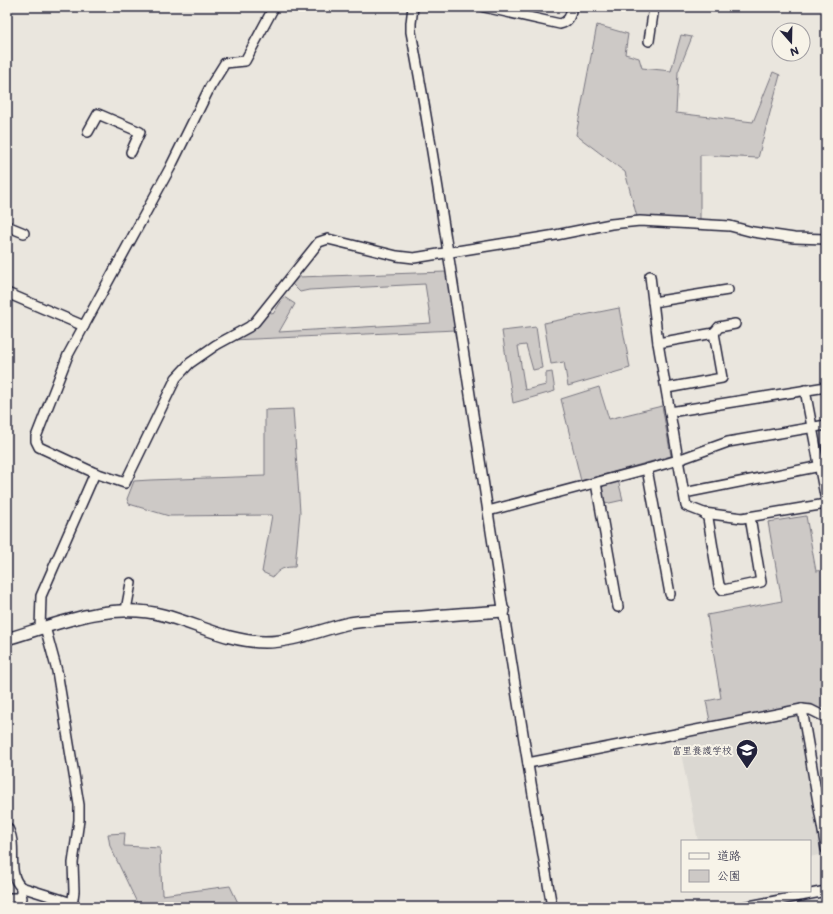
<svg xmlns="http://www.w3.org/2000/svg" width="833" height="914" viewBox="0 0 833 914" font-family="Mali,'Klee One',sans-serif">
  <rect width="100%" height="100%" fill="#eae6de"/>
  <filter id="ink" filterUnits="userSpaceOnUse"><feTurbulence type="fractalNoise" baseFrequency=".025" numOctaves="2"/><feDisplacementMap in="SourceGraphic" scale="8" xChannelSelector="R" yChannelSelector="G"/><feConvolveMatrix kernelMatrix="1 2 1 2 8 2 1 2 1" color-interpolation-filters="sRGB"/></filter>
  <g filter="url(#ink)">
    <polygon fill="#dbd8d2" points="800,712 823,854 810,857 810,841 698,841 678,737"/>
    <g fill="#cdc9c6" stroke="#787680">
      <polygon points="597,25 628,34 625,54 639,58 642,68 671,71 681,35 692,37 678,72 676,113 753,122 773,72 780,75 758,158 700,155 700,224 666,228 637,217 625,172 576,135"/>
      <polygon points="446,272 456,330 232,340 269,311 273,314 284,297 295,304 279,332 431,323 425,284 309,290 300,292 292,284 298,277"/>
      <polygon points="619,308 630,368 568,386 564,362 551,364 544,323"/>
      <polygon points="536,327 542,368 533,370 526,345 518,346 525,390 546,385 546,373 552,372 555,391 513,403 502,331"/>
      <polygon points="599,387 609,419 662,406 671,456 581,481 561,399"/>
      <path d="M293,409L300,512L295,567C285,567 280,568 273,577L262,572L272,515L169,516L129,504L127,499L134,481L150,480L265,476V410Z"/>
      <polygon points="826,428 826,460 822,460 814,430"/>
      <polygon points="618,480 623,500 605,504 602,488 605,484"/>
      <polygon points="806,516 816,571 826,570 826,715 810,706 711,726 706,701 721,698 707,615 782,601 768,522"/>
      <polygon points="125,833 124,846 160,848 162,895 230,886 240,907 139,907 110,846 108,834"/>
    </g>
    <g fill="none" stroke-linecap="round" stroke-linejoin="round">
      <g stroke="#22223b" stroke-width="12">
        <g id="minor">
          <polyline points="274,7 245,61 225,63 210,87 170,168 68,355 36,437 36,441 39,447 95,473 125,483 176,378 190,363 216,345 249,327 255,322 319,242 328,239 397,256 414,258 556,235 611,224 640,221 730,226 753,232 794,238 826,239"/>
          <path d="M413,7L411,23V32C433,146 449,261 467,375C494,552 521,730 552,907"/>
          <path d="M484,7L560,24C568,22 572,15 571,7"/>
          <polyline points="649,41 654,7"/>
          <polyline points="88,132 98,114 140,132 131,152"/>
          <polyline points="7,226 24,233"/>
          <polyline points="650,276 658,343 686,506 704,513 742,518 826,504"/>
          <polyline points="7,293 84,326"/>
          <polyline points="653,302 728,290"/>
          <polyline points="714,333 719,327 735,324"/>
          <polyline points="658,343 714,333 722,378 667,388"/>
          <polyline points="805,390 826,501"/>
          <polyline points="670,412 826,387"/>
          <polyline points="647,469 670,594"/>
          <polyline points="596,483 618,607"/>
          <polyline points="684,493 826,465"/>
          <polyline points="488,511 647,469 678,460 728,442 826,425"/>
          <polyline points="704,513 708,518 719,585 723,590 761,582 750,517"/>
          <polyline points="126,610 131,583"/>
          <polyline points="45,627 57,671 79,805 79,820 73,863 74,891 72,907"/>
          <polyline points="40,629 41,596 95,473"/>
          <polyline points="802,709 826,849"/>
          <polyline points="528,763 802,709 811,710 823,716 826,716"/>
          <path d="M7,827C19,845 5,872 21,887L72,903"/>
          <polyline points="21,887 21,907"/>
          <polyline points="7,898 22,898"/>
          <polyline points="744,907 826,891"/>
        </g>
      </g>
      <g stroke="#22223b" stroke-width="14">
        <path id="tertiary" d="M7,639C57,624 111,601 163,615C197,624 229,642 265,642C294,642 322,629 350,623C370,620 391,619 411,618C442,615 473,613 504,611"/>
      </g>
      <use href="#minor" stroke="#f7f3e8" stroke-width="9"/>
      <use href="#tertiary" stroke="#f7f3e8" stroke-width="11"/>
    </g>
  </g>
  <defs>
    <g id="school-pin" transform="scale(1.15)"><path d="M0 17L-7.5 6A9.5 9.5 0 1 1 7.5 6Z" fill="#22223b" stroke="#f7f3e8"/><path d="M0-5L7-2L0 1L-7-2ZM-4 1L0 2.5L4 1V4Q0 6-4 4Z" fill="#fff"/></g>
  </defs>
  <g fill-rule="evenodd">
    <use href="#school-pin" x="747" y="750"/>
  </g>
  <g text-anchor="middle" dominant-baseline="central" stroke-width="4" stroke-linejoin="round" paint-order="stroke">
    <g font-size="10" fill="#22223b" stroke="#f7f3e8" text-anchor="end">
      <text x="732" y="750">富里養護学校</text>
    </g>
  </g>
  <rect width="833" height="914" fill="none" stroke="#f7f3e8" stroke-width="24"/>
  <rect x="12" y="12" width="809" height="890" fill="none" stroke="#22223b" stroke-width="1.5" filter="url(#ink)"/>
  <rect x="681" y="840" width="130" height="52" fill="#f7f3e8" stroke="#a29fa3"/>
  <rect x="689" y="853" width="20" height="6" fill="#f7f3e8" stroke="#a29fa3"/>
  <text x="717" y="860" font-size="12" fill="#22223b">道路</text>
  <rect x="689" y="870" width="20" height="12" fill="#cdc9c6" stroke="#a29fa3"/>
  <text x="717" y="880" font-size="12" fill="#22223b">公園</text>
  <g transform="translate(791 42) rotate(160)"><circle r="19" fill="#f7f3e8" stroke="#a29fa3"/>
  <path d="M0-3L7 15L0 10L-7 15Z" fill="#22223b"/>
  <text y="-6" font-size="11" font-weight="bold" text-anchor="middle" fill="#22223b">N</text>
  </g>
</svg>
